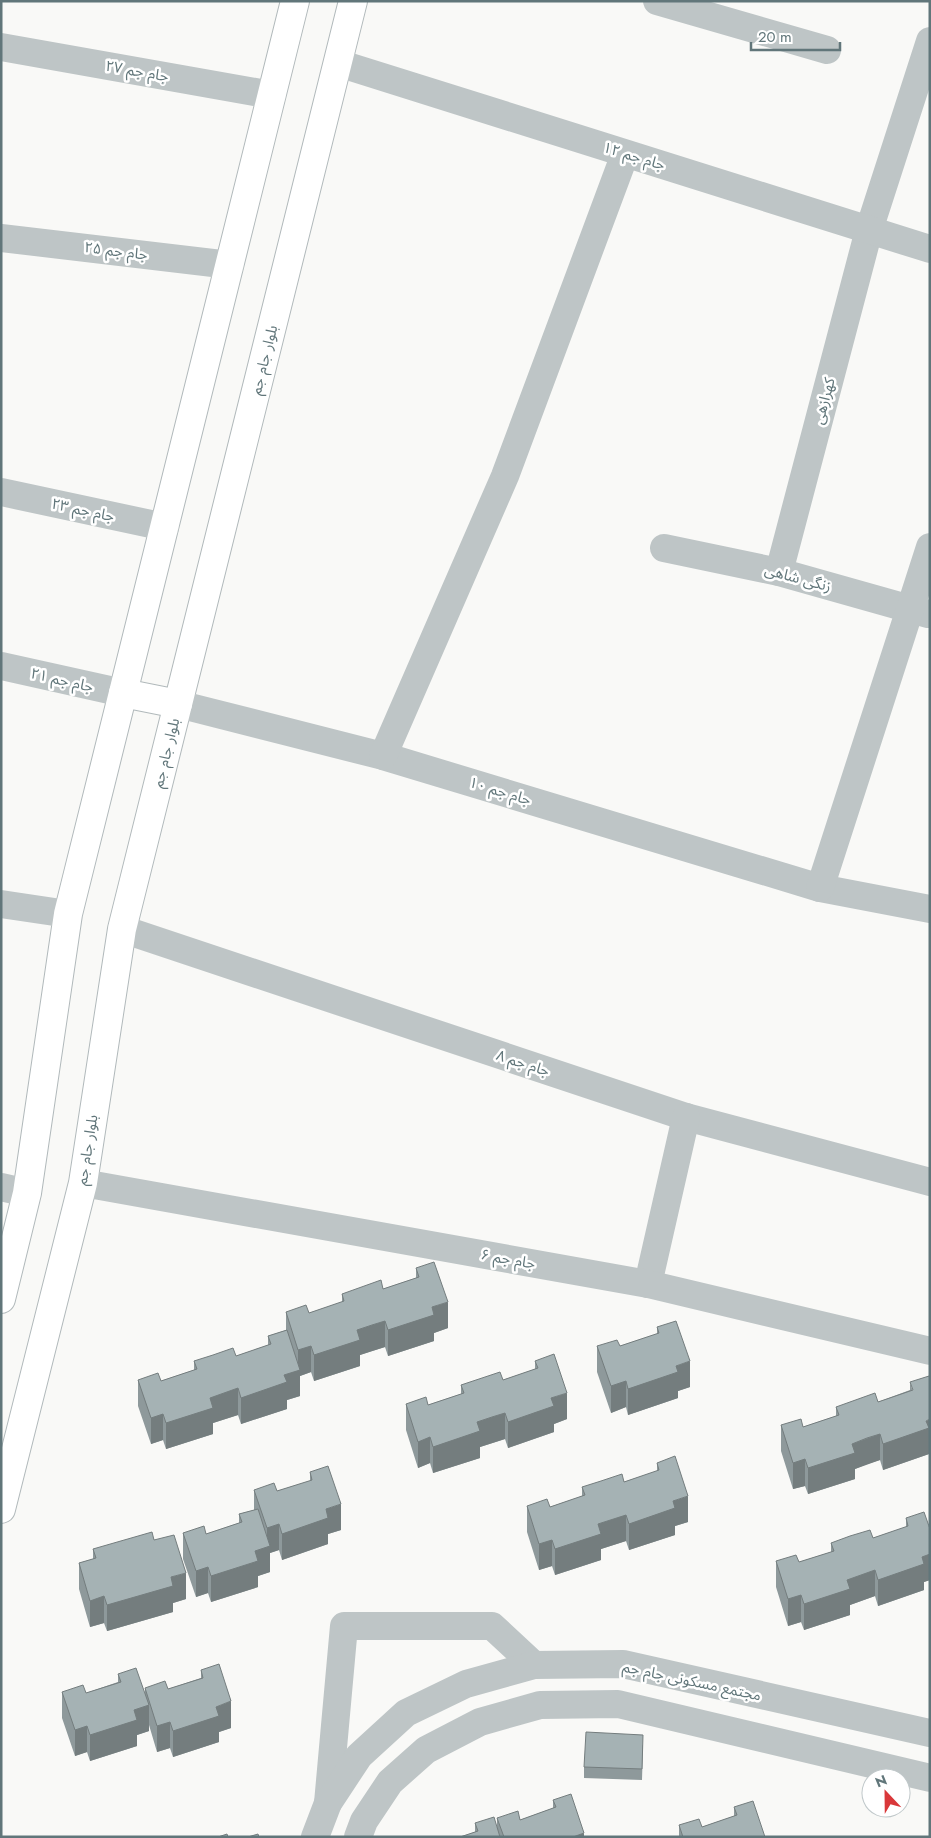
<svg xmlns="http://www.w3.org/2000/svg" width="931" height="1838" viewBox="0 0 931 1838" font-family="Jost,'Noto Sans Arabic',sans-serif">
  <rect width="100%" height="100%" fill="#f9f9f7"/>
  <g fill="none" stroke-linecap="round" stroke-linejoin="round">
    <g stroke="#b1b9bb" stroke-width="30">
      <g id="secondary">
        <polyline points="123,693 178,704"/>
        <polyline points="1,1299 27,1193 68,914 295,1"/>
        <polyline points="1,1509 83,1183 122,929 353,1"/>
      </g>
    </g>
    <g stroke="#bec5c6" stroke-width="28">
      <polyline points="657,1 827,50"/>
      <polyline points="1,47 272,95"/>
      <polyline points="1,238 230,265"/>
      <polyline points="1,492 165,527"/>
      <polyline points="664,548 779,572 928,614"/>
      <polyline points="779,572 869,230 930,41"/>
      <polyline points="178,704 383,756 820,888 930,909"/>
      <polyline points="383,756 505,476 625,154"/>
      <polyline points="820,888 930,547"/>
      <polyline points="1,904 68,914"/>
      <polyline points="122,929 686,1117 930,1182"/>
      <polyline points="1,1187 27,1193"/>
      <polyline points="648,1284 686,1117"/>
      <polyline points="328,1803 344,1626 492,1626 534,1665"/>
    </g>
    <g stroke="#bec5c6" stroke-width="28">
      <polyline points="338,63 930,249"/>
      <polyline points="1,666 123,693"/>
      <polyline points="83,1183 648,1284 930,1351"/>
      <polyline points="315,1837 328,1803 359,1756 406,1713 466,1684 534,1665 623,1664 930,1733"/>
      <polyline points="358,1837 364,1821 390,1782 426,1750 480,1722 540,1705 618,1704 930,1778"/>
    </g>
    <use href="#secondary" stroke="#fff" stroke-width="28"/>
  </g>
  <g fill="#8e999b">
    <polygon points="416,1268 448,1328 434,1333 434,1341 388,1356 385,1347 372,1351 360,1355 360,1366 314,1381 311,1372 300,1376 300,1396 287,1400 287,1409 241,1424 238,1415 213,1423 213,1434 166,1449 163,1440 151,1444 138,1406 138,1380 161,1381 194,1370 194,1361 236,1356 268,1345 268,1336 286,1330 286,1312 309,1313 342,1302 342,1294 383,1289 416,1278"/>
    <polygon points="657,1327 690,1387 678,1391 678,1398 628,1415 626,1407 611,1413 597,1372 597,1346 620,1346 657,1334"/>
    <polygon points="535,1361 567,1419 554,1424 554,1432 508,1448 505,1439 480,1447 480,1458 433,1473 430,1463 418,1468 406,1430 406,1404 428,1405 461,1394 461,1385 503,1380 535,1369"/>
    <polygon points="910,1382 929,1446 929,1454 883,1470 880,1460 867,1464 855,1469 855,1479 808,1494 805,1486 793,1489 781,1451 781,1425 803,1427 836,1416 836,1407 878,1402 910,1390"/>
    <polygon points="657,1463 688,1522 675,1526 675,1535 629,1550 626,1541 601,1549 601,1560 555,1575 552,1566 539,1570 527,1532 527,1506 550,1507 582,1496 582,1487 624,1482 657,1471"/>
    <polygon points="310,1472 341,1530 328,1534 328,1544 282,1560 279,1550 270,1553 270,1572 258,1576 258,1587 211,1602 208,1593 196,1597 183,1559 183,1533 206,1534 239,1523 239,1514 254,1510 254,1490 277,1491 310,1481"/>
    <polygon points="906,1518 930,1529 930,1580 924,1582 924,1590 878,1606 875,1596 850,1605 850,1615 804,1630 801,1622 788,1626 776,1587 776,1561 799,1562 831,1552 831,1543 873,1538 906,1527"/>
    <polygon points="154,1540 186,1599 173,1603 173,1612 107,1631 104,1623 90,1627 79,1589 79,1563 93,1559 93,1549"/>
    <polygon points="201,1670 231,1728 219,1732 219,1742 173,1757 170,1748 157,1752 149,1725 149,1731 137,1735 137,1746 90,1761 87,1752 75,1756 62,1718 62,1692 86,1693 118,1682 118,1674 145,1694 145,1688 168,1689 201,1678"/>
    <polygon points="643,1745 642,1780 584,1778 584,1767"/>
    <polygon points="553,1800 584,1837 460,1837 475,1832 475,1823 497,1828 497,1818 520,1820 553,1808"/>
    <polygon points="734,1807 765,1837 679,1837 679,1825 702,1827 734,1816"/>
  </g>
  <g fill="#747d7e">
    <polygon points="448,1302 448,1328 434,1333 434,1341 388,1356 388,1330 432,1307"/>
    <polygon points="385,1321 385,1347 360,1355 360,1366 314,1381 314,1355 357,1330"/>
    <polygon points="311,1346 311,1372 300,1376 300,1396 287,1400 287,1409 241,1424 241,1398 284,1375 298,1370 298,1350"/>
    <polygon points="690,1361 690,1387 678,1391 678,1398 628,1415 628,1389 676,1366"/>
    <polygon points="626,1381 626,1407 611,1413 611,1386"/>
    <polygon points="238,1388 238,1415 213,1423 213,1434 166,1449 166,1423 210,1398"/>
    <polygon points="567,1393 567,1419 554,1424 554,1432 508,1448 508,1422 551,1398"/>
    <polygon points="505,1413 505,1439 480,1447 480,1458 433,1473 433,1447 477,1422"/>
    <polygon points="163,1414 163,1440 151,1444 151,1418"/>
    <polygon points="930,1419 929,1454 883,1470 883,1444"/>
    <polygon points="880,1434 880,1460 855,1469 855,1479 808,1494 808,1468 852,1444"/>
    <polygon points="430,1437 430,1463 418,1468 418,1442"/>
    <polygon points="805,1459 805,1486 793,1489 793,1463"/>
    <polygon points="688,1496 688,1522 675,1526 675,1535 629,1550 629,1524 673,1501"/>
    <polygon points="341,1504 341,1530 328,1534 328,1544 282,1560 282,1534 326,1509"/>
    <polygon points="626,1515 626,1541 601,1549 601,1560 555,1575 555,1549 598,1524"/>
    <polygon points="279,1524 279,1550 270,1553 270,1572 258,1576 258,1587 211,1602 211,1576 255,1551 267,1547 267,1528"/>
    <polygon points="552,1540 552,1566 539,1570 539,1544"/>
    <polygon points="930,1554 930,1580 924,1582 924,1590 878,1606 878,1580 922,1557"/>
    <polygon points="208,1567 208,1593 196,1597 196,1571"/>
    <polygon points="875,1570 875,1596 850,1605 850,1615 804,1630 804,1604 847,1580"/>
    <polygon points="186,1573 186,1599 173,1603 173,1612 107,1631 107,1605 171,1577"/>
    <polygon points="801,1595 801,1622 788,1626 788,1599"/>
    <polygon points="104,1596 104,1623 90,1627 90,1601"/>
    <polygon points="231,1701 231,1728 219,1732 219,1742 173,1757 173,1731 216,1707"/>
    <polygon points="149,1705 149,1731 137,1735 137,1746 90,1761 90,1735 134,1710"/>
    <polygon points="170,1722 170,1748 157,1752 157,1726"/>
    <polygon points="87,1726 87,1752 75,1756 75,1730"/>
    <polygon points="584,1833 584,1837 573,1837"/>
  </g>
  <g fill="#a5b2b4" stroke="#747d7e">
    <polygon points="434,1262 448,1302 432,1307 434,1315 388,1330 385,1321 372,1325 357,1330 360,1340 314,1355 311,1346 298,1350 286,1312 306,1305 309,1313 344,1301 342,1294 381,1280 383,1289 419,1277 416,1268"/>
    <polygon points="676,1321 690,1361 676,1366 678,1372 628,1389 626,1381 611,1386 597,1346 617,1340 620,1346 659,1333 657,1327"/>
    <polygon points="287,1330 300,1370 284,1375 287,1382 241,1398 238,1388 210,1398 213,1408 166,1423 163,1414 151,1418 138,1380 158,1373 161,1381 197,1369 194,1361 213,1355 233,1348 236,1356 271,1344 268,1336"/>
    <polygon points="554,1354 567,1393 551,1398 554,1406 508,1422 505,1413 492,1417 477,1422 480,1431 433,1447 430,1437 418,1442 406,1404 426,1397 428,1405 464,1393 461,1385 500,1372 503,1380 538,1368 535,1361"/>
    <polygon points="929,1376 930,1379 930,1419 926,1421 929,1428 883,1444 880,1434 867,1438 852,1444 855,1453 808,1468 805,1459 793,1463 781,1425 801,1419 803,1427 839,1415 836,1407 875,1393 878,1402 913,1390 910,1382"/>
    <polygon points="675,1456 688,1496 673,1501 675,1508 629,1524 626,1515 598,1524 601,1534 555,1549 552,1540 539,1544 527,1506 547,1499 550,1507 585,1495 582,1487 601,1481 622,1474 624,1482 659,1470 657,1463"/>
    <polygon points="328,1466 341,1504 326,1509 328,1518 282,1534 279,1524 267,1528 254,1490 274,1483 277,1491 312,1480 310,1472"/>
    <polygon points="258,1509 270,1546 255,1551 258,1561 211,1576 208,1567 196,1571 183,1533 204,1526 206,1534 242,1522 239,1514"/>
    <polygon points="924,1512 930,1529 930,1554 922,1557 924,1564 878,1580 875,1570 847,1580 850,1589 804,1604 801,1595 788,1599 776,1561 796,1555 799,1562 834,1551 831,1543 850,1536 870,1530 873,1538 908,1526 906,1518"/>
    <polygon points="152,1532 154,1540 174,1535 186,1573 171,1577 173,1586 107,1605 104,1596 90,1601 79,1563 96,1558 93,1549"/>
    <polygon points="219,1664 231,1701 216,1707 219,1716 173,1731 170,1722 157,1726 145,1688 165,1681 168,1689 203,1678 201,1670"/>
    <polygon points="136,1668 149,1705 134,1710 137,1720 90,1735 87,1726 75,1730 62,1692 83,1685 86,1693 121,1682 118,1674"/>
    <polygon points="586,1732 643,1735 642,1769 584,1767"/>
    <polygon points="571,1794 584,1833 573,1837 504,1837 497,1818 518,1811 520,1820 556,1807 553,1800"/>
    <polygon points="753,1801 765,1837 683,1837 679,1825 699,1819 702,1827 737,1815 734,1807"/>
    <polygon points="494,1817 500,1837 460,1837 478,1831 475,1823"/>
    <polygon points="227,1834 228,1837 218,1837"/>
    <polygon points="258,1834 259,1837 248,1837"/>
  </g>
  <g text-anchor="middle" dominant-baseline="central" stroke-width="5" stroke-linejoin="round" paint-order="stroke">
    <g font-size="15" fill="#61767a" stroke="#fff">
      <text transform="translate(137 71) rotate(10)">جام جم ۲۷</text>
      <text transform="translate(634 156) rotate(17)">جام جم ۱۲</text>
      <text transform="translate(116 251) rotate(7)">جام جم ۲۵</text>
      <text transform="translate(264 360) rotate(-76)">بلوار جام جم</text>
      <text transform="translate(824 401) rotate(-75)">کهرازهی</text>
      <text transform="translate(83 510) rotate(12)">جام جم ۲۳</text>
      <text transform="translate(798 578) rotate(15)">زنگی شاهی</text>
      <text transform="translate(62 680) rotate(13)">جام جم ۲۱</text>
      <text transform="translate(166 753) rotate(-76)">بلوار جام جم</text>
      <text transform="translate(500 791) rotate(17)">جام جم ۱۰</text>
      <text transform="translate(523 1063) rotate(18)">جام جم ۸</text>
      <text transform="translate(87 1150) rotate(-81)">بلوار جام جم</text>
      <text transform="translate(508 1259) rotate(10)">جام جم ۶</text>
      <text transform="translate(692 1681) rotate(12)">مجتمع مسکونی جام جم</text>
    </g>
  </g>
  <rect width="931" height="1838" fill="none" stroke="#61767a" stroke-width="5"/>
  <g transform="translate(886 1793) rotate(338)"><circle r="24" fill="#ffffff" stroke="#c0c8ca"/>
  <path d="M0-4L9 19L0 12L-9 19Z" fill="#d9383a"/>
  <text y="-8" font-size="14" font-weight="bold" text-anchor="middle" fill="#61767a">N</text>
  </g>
  <path d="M751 42v8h89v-8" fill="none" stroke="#61767a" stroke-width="2.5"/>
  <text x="758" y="42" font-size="15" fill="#61767a" stroke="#ffffff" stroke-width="4" paint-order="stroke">20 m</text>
</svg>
